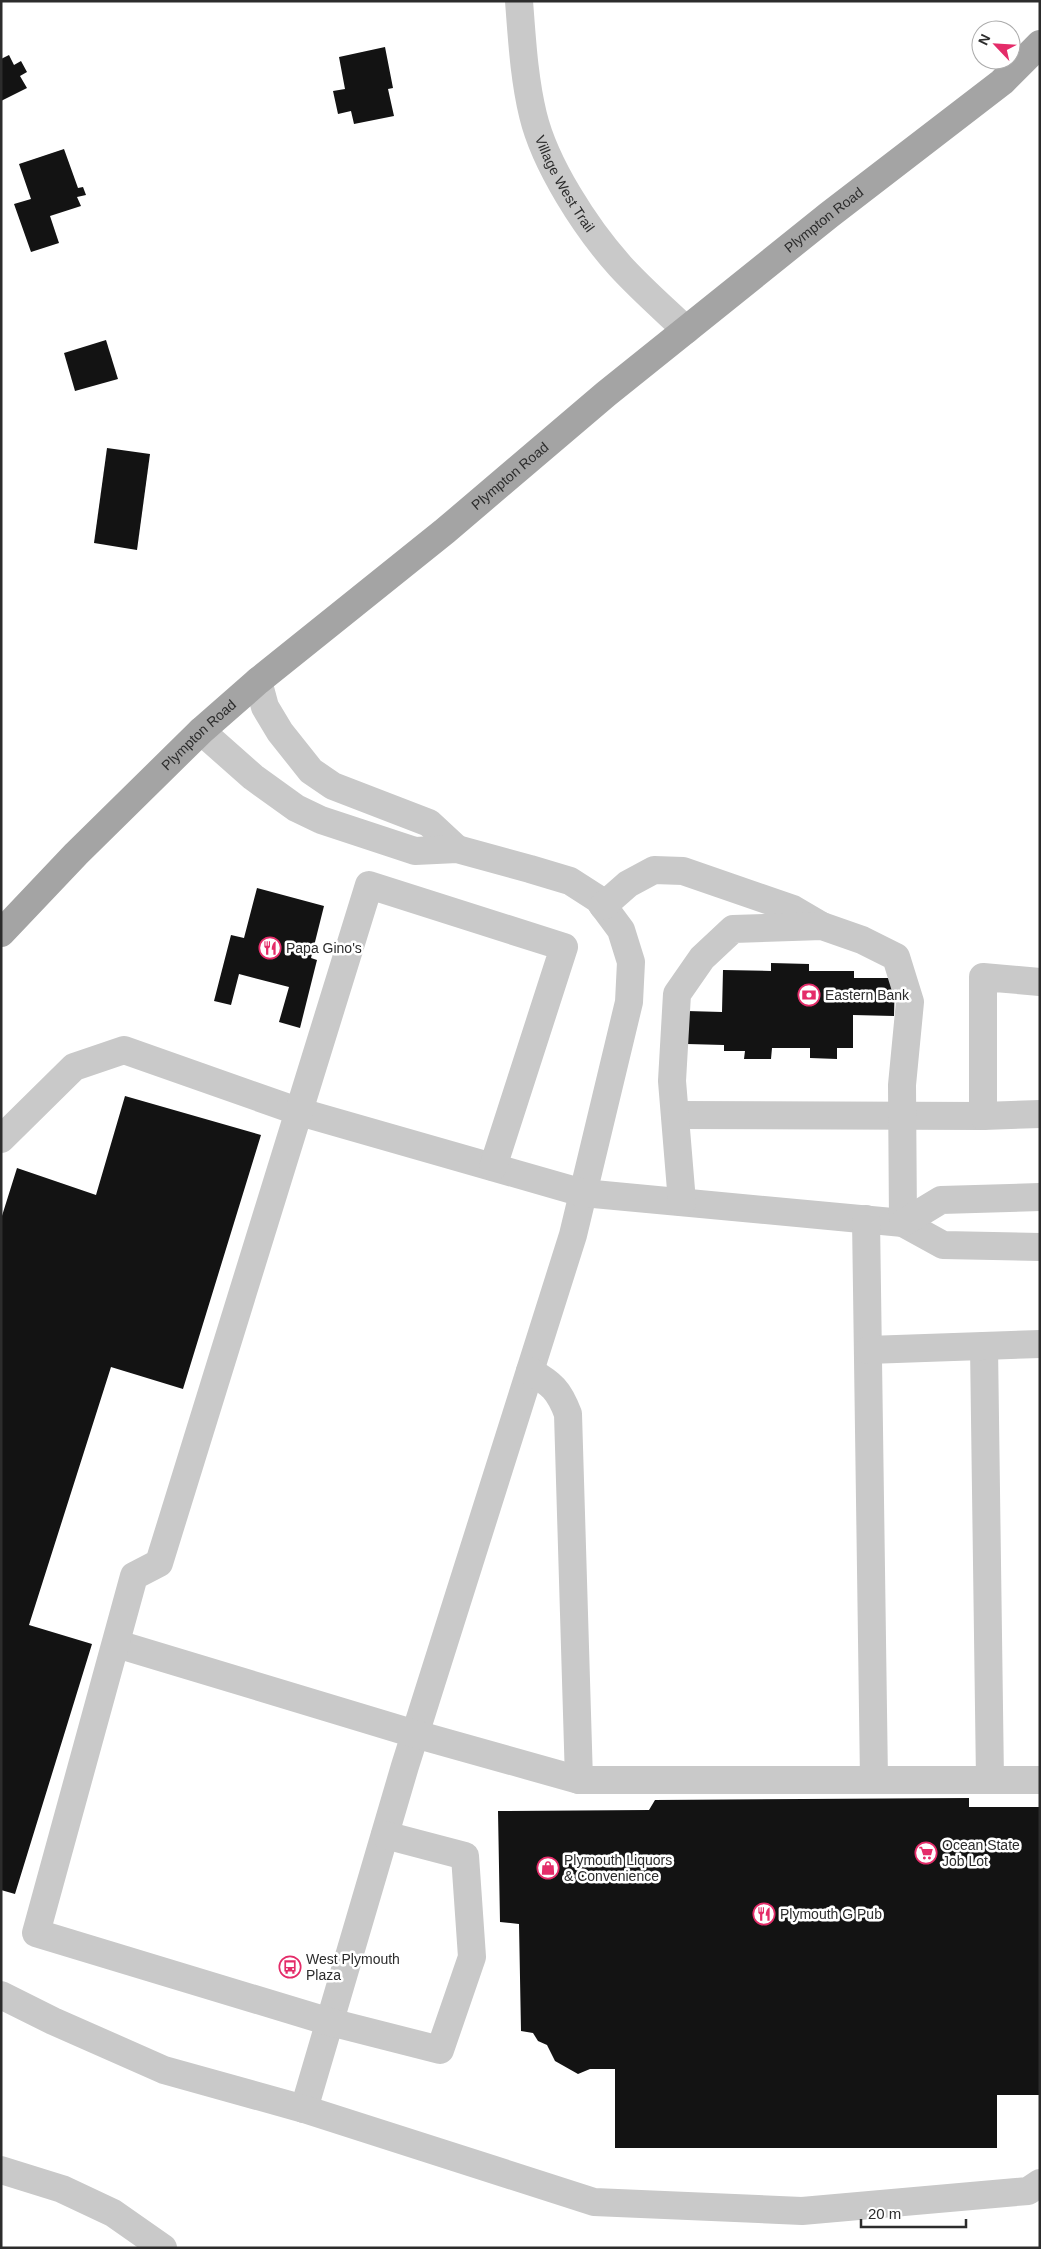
<svg xmlns="http://www.w3.org/2000/svg" width="1041" height="2249" viewBox="0 0 1041 2249" font-family="Arial,sans-serif">
  <rect width="100%" height="100%" fill="#fff"/>
  <g fill="#131313">
    <polygon points="385,47 393,88 388,89 394,116 354,124 351,111 338,114 333,91 345,89 339,57"/>
    <polygon points="9,55 14,65 21,61 27,72 20,76 27,88 1,101 1,59"/>
    <polygon points="64,149 78,188 83,187 86,195 77,197 81,206 50,216 59,243 31,252 14,204 31,199 19,164"/>
    <polygon points="106,340 118,379 75,391 64,353"/>
    <polygon points="107,448 150,454 137,550 94,543"/>
    <polygon points="257,888 324,906 311,958 317,960 300,1028 279,1022 289,987 239,974 231,1005 214,1001 231,935 244,938"/>
    <polygon points="771,963 809,964 809,971 854,971 854,978 895,978 894,1016 853,1015 853,1048 837,1048 837,1059 810,1058 810,1048 772,1048 771,1059 744,1059 745,1051 724,1051 724,1045 687,1044 687,1011 722,1012 723,970 771,971"/>
    <polygon points="125,1096 261,1135 183,1389 111,1367 29,1625 92,1644 15,1894 1,1890 1,1219 17,1168 96,1195"/>
    <polygon points="969,1798 969,1807 1040,1807 1040,2095 997,2095 997,2148 615,2148 615,2069 590,2069 578,2074 555,2061 547,2045 538,2041 533,2033 521,2031 519,1924 500,1922 498,1811 649,1810 655,1800"/>
  </g>
  <g fill="none" stroke-linecap="round" stroke-linejoin="round">
    <g stroke="#c9c9c9" stroke-width="28">
      <path id="s1" d="M519,1C522,39 524,78 533,115C545,165 586,228 620,266C641,289 664,309 686,330"/>
      <polyline points="258,681 265,707 280,732 311,771 333,786 429,823 457,849"/>
      <polyline points="201,731 253,777 296,808 321,820 415,851 457,849 530,869 570,881 598,899 621,930 631,962 629,1002 573,1235 405,1766 304,2109"/>
      <polyline points="603,906 628,884 654,870 683,871 793,909 822,926"/>
      <polyline points="675,1115 983,1116 1040,1114"/>
      <polyline points="983,1116 983,977 1040,982"/>
      <polyline points="1,1139 74,1067 124,1050 300,1112 583,1193 903,1223 943,1245 1040,1247"/>
      <polyline points="682,1202 672,1081 677,994 702,958 733,929 822,926 862,940 896,957 910,1002 902,1085 903,1223"/>
      <polyline points="866,1219 874,1780"/>
      <polyline points="903,1223 941,1200 1040,1197"/>
      <polyline points="984,1346 990,1780"/>
      <polyline points="868,1350 1040,1344"/>
      <path d="M530,1371C552,1384 559,1390 568,1414L579,1780"/>
      <polyline points="117,1644 415,1734 579,1780 1040,1780"/>
      <polyline points="385,1835 465,1856 472,1957 440,2050 330,2022 36,1933 134,1576 159,1563 369,885 564,947 493,1167"/>
      <polyline points="1,1995 53,2021 164,2070 304,2109 594,2202 802,2211 1028,2191 1040,2183"/>
      <polyline points="1,2170 62,2189 113,2213 163,2248"/>
    </g>
    <path stroke="#a4a4a4" stroke-width="28" id="s2" d="M1,933L76,854L201,731L258,681L445,531L606,394L829,215L1002,82L1040,44"/>
  </g>
  <defs>
    <g id="restaurant-ring" transform="scale(1.125)"><circle r="9.5" fill="#fff" stroke="#e42c69" stroke-width="1.5"/><path d="M-5-6h1v4h1v-4h1v4h1v-4h1v5L-1.5 .5V6h-2V.5L-5-1ZM5-6V6H3V1.5H1.5Q1.5-4 5-6Z" fill="#e42c69"/></g>
    <g id="bank-ring" transform="scale(1.125)"><circle r="9.5" fill="#fff" stroke="#e42c69" stroke-width="1.5"/><path d="M-6-4H6V4H-6ZM0-2.3a2.3 2.3 0 1 0 0 4.6a2.3 2.3 0 1 0 0-4.6Z" fill="#e42c69"/></g>
    <g id="supermarket-ring" transform="scale(1.125)"><circle r="9.5" fill="#fff" stroke="#e42c69" stroke-width="1.5"/><path d="M-6-5.5h2.5l.6 2H6L4.5 2H-2.5L-4.4-4H-6ZM-1.5 3.2a1.3 1.3 0 1 0 .1 0ZM3 3.2a1.3 1.3 0 1 0 .1 0Z" fill="#e42c69"/></g>
    <g id="shop-ring" transform="scale(1.125)"><circle r="9.5" fill="#fff" stroke="#e42c69" stroke-width="1.5"/><path d="M-5-2.5h2.3a2.7 3.5 0 0 1 5.4 0H5L5.5 6h-11ZM-1.5-2.5h3a1.5 2.3 0 0 0-3 0Z" fill="#e42c69"/></g>
    <g id="bus-ring" transform="scale(1.125)"><circle r="9.5" fill="#fff" stroke="#e42c69" stroke-width="1.5"/><path d="M-5-6H5V4H4V6H2V4H-2V6H-4V4H-5ZM-3.5-4V0h7V-4ZM-3.5 1.2v1.5H-2V1.2ZM2 1.2v1.5H3.5V1.2Z" fill="#e42c69"/></g>
  </defs>
  <g fill-rule="evenodd">
    <use href="#restaurant-ring" x="270" y="948"/>
    <use href="#bank-ring" x="809" y="995"/>
    <use href="#supermarket-ring" x="926" y="1853"/>
    <use href="#shop-ring" x="548" y="1868"/>
    <use href="#restaurant-ring" x="764" y="1914"/>
    <use href="#bus-ring" x="290" y="1967"/>
  </g>
  <g text-anchor="middle" dominant-baseline="central" stroke-width="5" stroke-linejoin="round" paint-order="stroke">
    <g font-size="14" fill="#2c2c2c" stroke="#fff">
      <text stroke="none"><textPath href="#s1" startOffset="191">Village West Trail</textPath></text>
      <text stroke="none"><textPath href="#s2" startOffset="1090">Plympton Road</textPath></text>
      <text stroke="none"><textPath href="#s2" startOffset="685">Plympton Road</textPath></text>
      <text stroke="none"><textPath href="#s2" startOffset="280">Plympton Road</textPath></text>
    </g>
    <g font-size="14" fill="#2c2c2c" stroke="#fff" text-anchor="start">
      <text x="286" y="948">Papa Gino's</text>
      <text x="825" y="995">Eastern Bank</text>
      <text x="942" y="1845">Ocean State<tspan x="942" dy="16">Job Lot</tspan></text>
      <text x="564" y="1860">Plymouth Liquors<tspan x="564" dy="16">&amp; Convenience</tspan></text>
      <text x="780" y="1914">Plymouth G Pub</text>
      <text x="306" y="1959">West Plymouth<tspan x="306" dy="16">Plaza</tspan></text>
    </g>
  </g>
  <rect width="1041" height="2249" fill="none" stroke="#2c2c2c" stroke-width="5"/>
  <g transform="translate(996 45) rotate(295)"><circle r="24" fill="#ffffff" stroke="#ababab"/>
  <path d="M0-4L9 19L0 12L-9 19Z" fill="#e42c69"/>
  <text y="-8" font-size="14" font-weight="bold" text-anchor="middle" fill="#2c2c2c">N</text>
  </g>
  <path d="M861 2219v8h105v-8" fill="none" stroke="#2c2c2c" stroke-width="2.5"/>
  <text x="868" y="2219" font-size="15" fill="#2c2c2c" stroke="#ffffff" stroke-width="4" paint-order="stroke">20 m</text>
</svg>
